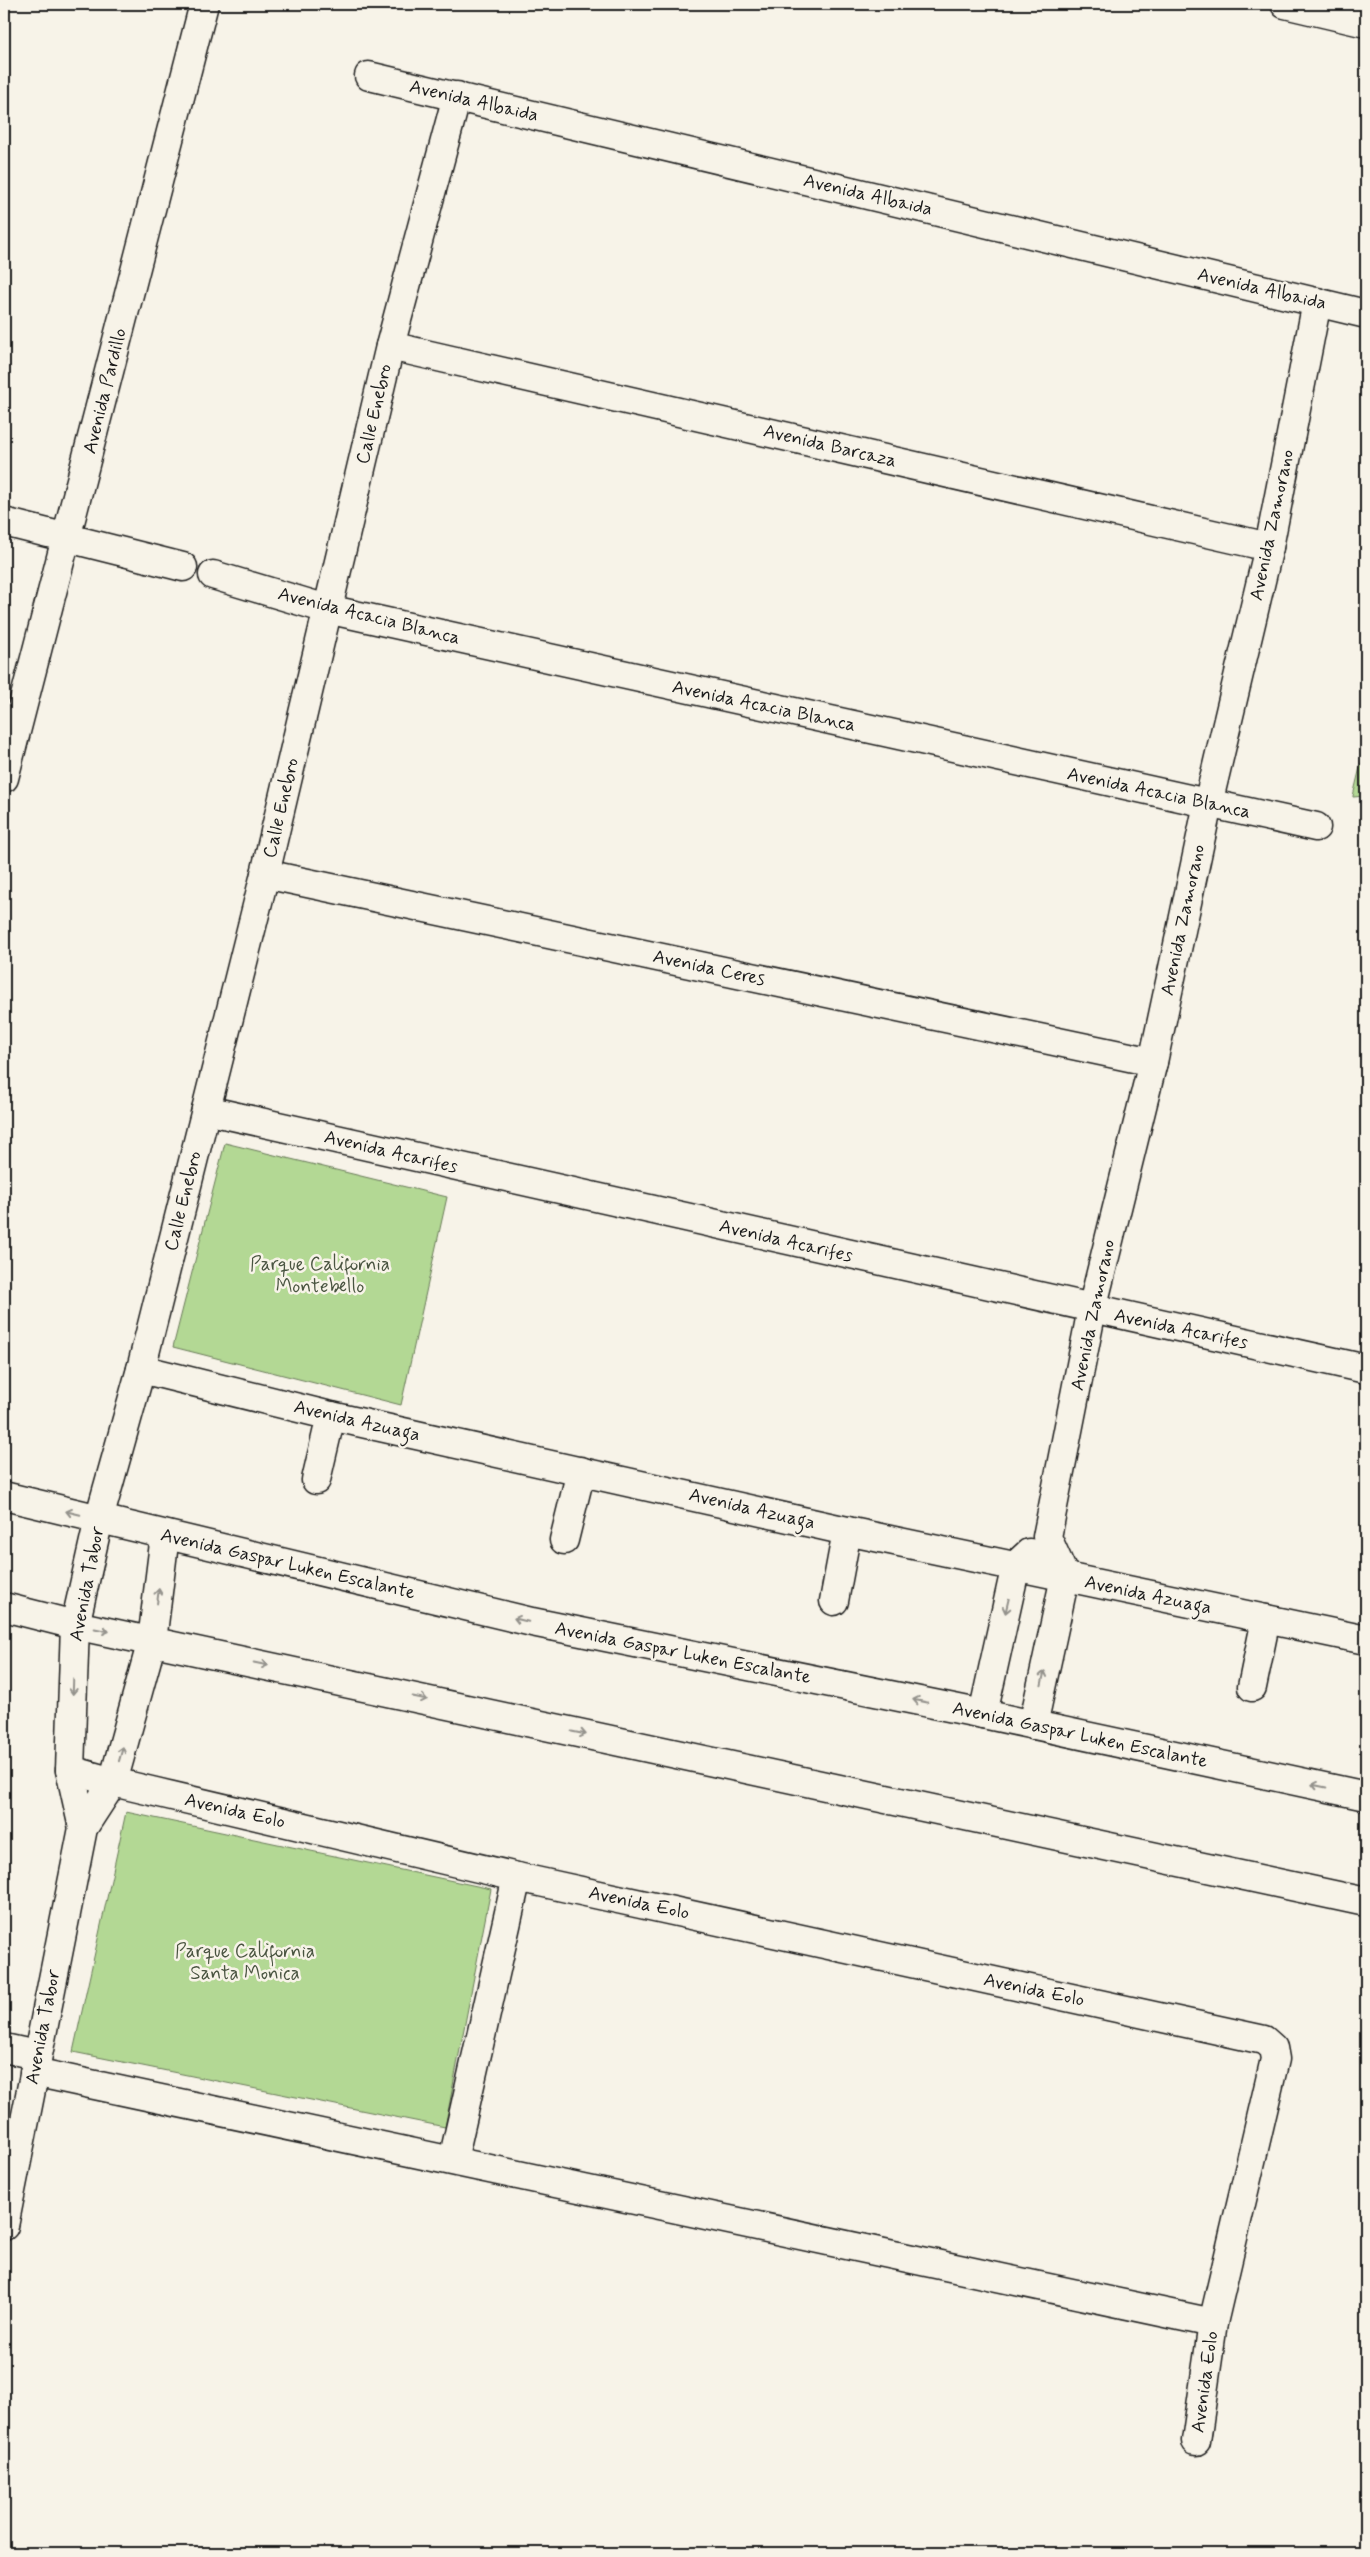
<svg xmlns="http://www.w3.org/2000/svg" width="1370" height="2557" viewBox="0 0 1370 2557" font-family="Mynerve,sans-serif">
  <rect width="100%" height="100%" fill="#f7f3e8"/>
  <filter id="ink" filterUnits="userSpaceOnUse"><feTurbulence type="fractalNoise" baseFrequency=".02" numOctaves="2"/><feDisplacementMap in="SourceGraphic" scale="10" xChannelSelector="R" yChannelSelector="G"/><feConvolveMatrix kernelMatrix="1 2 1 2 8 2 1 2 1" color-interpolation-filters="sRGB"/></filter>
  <g filter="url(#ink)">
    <g fill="#b3d894" stroke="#687a58">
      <polygon points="1366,743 1366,796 1353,797 1353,796"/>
      <polygon points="225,1143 447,1197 401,1405 173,1347"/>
      <polygon points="126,1812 491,1889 445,2127 73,2052"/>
    </g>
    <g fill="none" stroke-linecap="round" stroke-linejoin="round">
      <g stroke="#1c1c1c" stroke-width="31">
        <g id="minor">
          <polyline points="1285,4 1366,23"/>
          <polyline points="369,76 1366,314"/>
          <polyline points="390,346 1269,547"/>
          <polyline points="4,522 183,567"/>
          <polyline points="213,575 327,609 1316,827"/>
          <polyline points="4,778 204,4"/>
          <polyline points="265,874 1153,1062"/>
          <polyline points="206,1110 1366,1369"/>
          <polyline points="141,1369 331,1416 847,1531 1366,1640"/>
          <polyline points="316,1480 331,1416"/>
          <polyline points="564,1540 581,1471"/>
          <polyline points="834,1601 847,1531"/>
          <polyline points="1252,1687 1266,1619"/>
          <polyline points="983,1714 1016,1565 1029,1553"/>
          <polyline points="1033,1725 1065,1577 1047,1537 1092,1309 1153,1062 1208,804 1269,547 1317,302"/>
          <polyline points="70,1770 113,1782 517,1877 1264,2040 1273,2048 1275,2059 1213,2323 1196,2441"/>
          <polyline points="83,1828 70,1770 75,1625 99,1519 141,1369 265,874 390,346 457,96"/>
          <polyline points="4,2048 36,2055"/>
          <polyline points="34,2072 1213,2323"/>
          <polyline points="453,2160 517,1877"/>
          <polyline points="4,2226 83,1828 113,1782 152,1641 165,1535"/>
        </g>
      </g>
      <g stroke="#1c1c1c" stroke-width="31">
        <g id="tertiary">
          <polyline points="4,1496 532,1622 983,1714 1366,1796"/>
          <polyline points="4,1607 75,1625 1366,1902"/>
        </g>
      </g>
      <use href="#minor" stroke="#f7f3e8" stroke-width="28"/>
      <use href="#tertiary" stroke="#f7f3e8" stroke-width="28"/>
    </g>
    <defs><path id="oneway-shaft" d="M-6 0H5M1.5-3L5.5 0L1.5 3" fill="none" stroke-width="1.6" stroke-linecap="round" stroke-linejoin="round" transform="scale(1.25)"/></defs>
    <g stroke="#94928c">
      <use href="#oneway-shaft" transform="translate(73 1513) rotate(-167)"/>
      <use href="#oneway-shaft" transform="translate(158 1596) rotate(-83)"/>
      <use href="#oneway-shaft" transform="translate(1007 1606) rotate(103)"/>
      <use href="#oneway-shaft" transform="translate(521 1620) rotate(-167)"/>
      <use href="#oneway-shaft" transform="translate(102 1630) rotate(12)"/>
      <use href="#oneway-shaft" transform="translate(261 1664) rotate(12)"/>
      <use href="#oneway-shaft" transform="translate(1043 1678) rotate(-78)"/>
      <use href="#oneway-shaft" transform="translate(73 1687) rotate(92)"/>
      <use href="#oneway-shaft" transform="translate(420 1698) rotate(12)"/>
      <use href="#oneway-shaft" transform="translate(920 1701) rotate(-169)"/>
      <use href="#oneway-shaft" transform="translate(579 1733) rotate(12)"/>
      <use href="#oneway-shaft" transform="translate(121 1754) rotate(-74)"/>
      <use href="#oneway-shaft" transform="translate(1319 1786) rotate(-168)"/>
    </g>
  </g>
  <g text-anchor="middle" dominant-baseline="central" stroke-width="5" stroke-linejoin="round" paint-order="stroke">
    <g font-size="19" fill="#1c1c1c" stroke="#f7f3e8">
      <text transform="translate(474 101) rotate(13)">Avenida Albaida</text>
      <text transform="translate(868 195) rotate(13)">Avenida Albaida</text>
      <text transform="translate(1262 289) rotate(13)">Avenida Albaida</text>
      <text transform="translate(105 391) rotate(-76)">Avenida Pardillo</text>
      <text transform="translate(374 414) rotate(-77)">Calle Enebro</text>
      <text transform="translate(830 446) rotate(13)">Avenida Barcaza</text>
      <text transform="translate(1272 525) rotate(-78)">Avenida Zamorano</text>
      <text transform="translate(369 616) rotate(14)">Avenida Acacia Blanca</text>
      <text transform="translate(764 706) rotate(12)">Avenida Acacia Blanca</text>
      <text transform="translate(1159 793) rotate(12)">Avenida Acacia Blanca</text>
      <text transform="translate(281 808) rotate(-77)">Calle Enebro</text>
      <text transform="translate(1183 920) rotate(-78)">Avenida Zamorano</text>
      <text transform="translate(709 968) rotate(12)">Avenida Ceres</text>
      <text transform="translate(391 1152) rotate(13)">Avenida Acarifes</text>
      <text transform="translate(183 1201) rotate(-76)">Calle Enebro</text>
      <text transform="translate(786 1241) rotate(13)">Avenida Acarifes</text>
      <text transform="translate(1093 1315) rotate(-78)">Avenida Zamorano</text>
      <text transform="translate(1181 1329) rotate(12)">Avenida Acarifes</text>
      <text transform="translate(357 1421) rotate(13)">Avenida Azuaga</text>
      <text transform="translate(752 1509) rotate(13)">Avenida Azuaga</text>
      <text transform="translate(288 1564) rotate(13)">Avenida Gaspar Luken Escalante</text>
      <text transform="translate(87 1584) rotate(-79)">Avenida Tabor</text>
      <text transform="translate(1148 1595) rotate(12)">Avenida Azuaga</text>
      <text transform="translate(683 1653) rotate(11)">Avenida Gaspar Luken Escalante</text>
      <text transform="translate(1080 1735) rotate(12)">Avenida Gaspar Luken Escalante</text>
      <text transform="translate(235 1811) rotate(13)">Avenida Eolo</text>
      <text transform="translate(639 1903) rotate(12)">Avenida Eolo</text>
      <text transform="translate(1034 1990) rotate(12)">Avenida Eolo</text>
      <text transform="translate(43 2027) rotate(-79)">Avenida Tabor</text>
      <text transform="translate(1205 2382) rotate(-82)">Avenida Eolo</text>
    </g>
    <g font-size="19" fill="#495440" stroke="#f7f3e8">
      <text x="320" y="1264">Parque California<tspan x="320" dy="22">Montebello</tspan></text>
      <text x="245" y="1951">Parque California<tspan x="245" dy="22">Santa Monica</tspan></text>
    </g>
  </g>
  <rect width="1370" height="2557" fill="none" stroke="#f7f3e8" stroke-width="20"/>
  <rect x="10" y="10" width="1350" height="2537" fill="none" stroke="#1c1c1c" stroke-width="2" filter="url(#ink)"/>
</svg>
